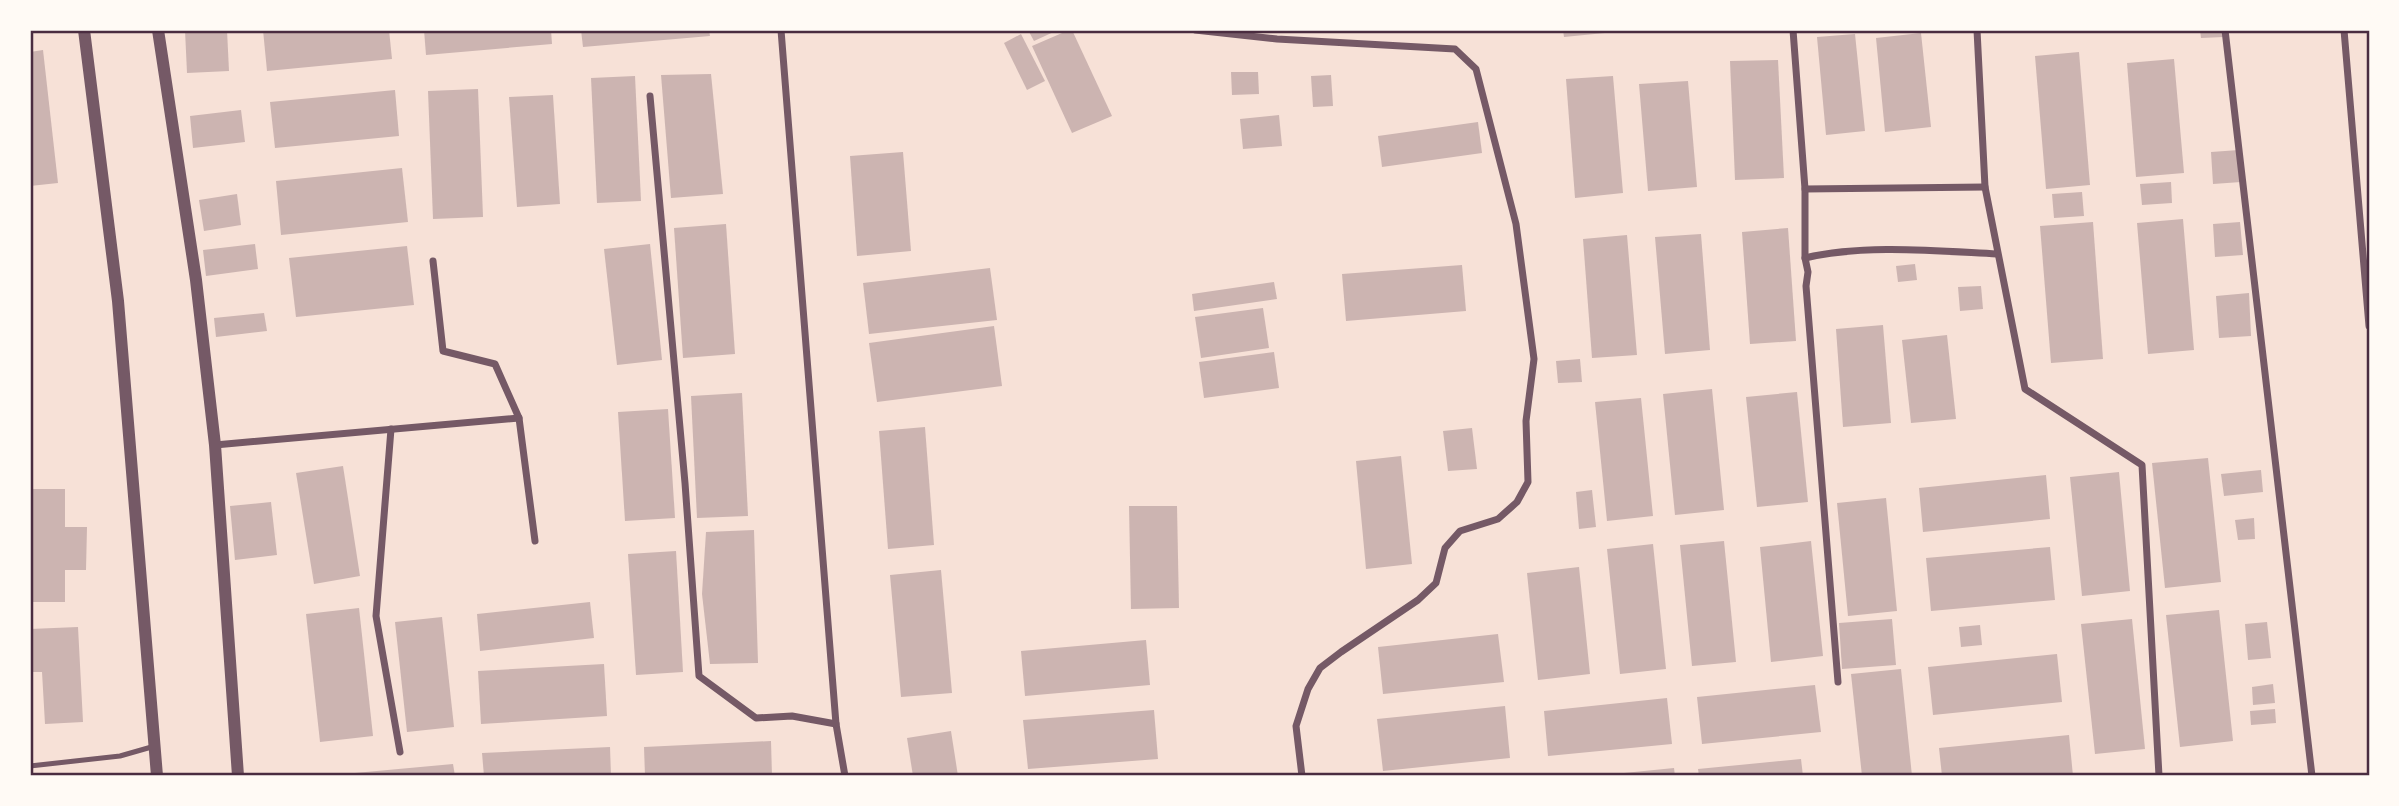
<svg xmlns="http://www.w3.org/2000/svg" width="2399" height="806" viewBox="0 0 2399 806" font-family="Overpass,sans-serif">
  <rect width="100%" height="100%" fill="#f7e1d7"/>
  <g fill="#ccb4b1">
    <polygon points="185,30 227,30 229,71 187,73"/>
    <polygon points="263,30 389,30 392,59 267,71"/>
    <polygon points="424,30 551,30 552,44 426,55"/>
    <polygon points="581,30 709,30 710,36 583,47"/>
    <polygon points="1028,30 1058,30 1034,41"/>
    <polygon points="1069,30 1072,30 1112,116 1072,133 1032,46"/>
    <polygon points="1563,30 1615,30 1615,32 1564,37"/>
    <polygon points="2200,30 2224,30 2224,37 2201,38"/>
    <polygon points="1921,33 1931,127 1885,132 1876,38"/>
    <polygon points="1021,34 1045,81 1027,90 1004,43"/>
    <polygon points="1855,34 1865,131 1826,135 1817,37"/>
    <polygon points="43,50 58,183 30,186 30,52"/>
    <polygon points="2079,52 2090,185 2046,189 2035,56"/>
    <polygon points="2174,59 2184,173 2136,177 2127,63"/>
    <polygon points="1778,60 1784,178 1735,180 1730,61"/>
    <polygon points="1231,72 1258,72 1259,94 1232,95"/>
    <polygon points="711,74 723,194 671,198 661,75"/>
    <polygon points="1331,75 1333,106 1313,107 1311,76"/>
    <polygon points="635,76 641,201 597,203 591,78"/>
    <polygon points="1613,76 1623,193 1575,198 1566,79"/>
    <polygon points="1688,81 1697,187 1648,191 1639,84"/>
    <polygon points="478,89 483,217 433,219 428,91"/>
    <polygon points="395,90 399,136 275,148 270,102"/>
    <polygon points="553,95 560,204 517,207 509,97"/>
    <polygon points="241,110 245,142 193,148 190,116"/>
    <polygon points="1279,115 1282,146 1243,149 1240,119"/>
    <polygon points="1478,122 1482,153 1382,167 1378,136"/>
    <polygon points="2239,150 2241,182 2213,184 2211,152"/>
    <polygon points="903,152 911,251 857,256 850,156"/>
    <polygon points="402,168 408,222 281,235 276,181"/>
    <polygon points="2171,182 2172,203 2142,205 2140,184"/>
    <polygon points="2082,192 2084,216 2054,218 2052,194"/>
    <polygon points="237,194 241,225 204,231 199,200"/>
    <polygon points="2183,219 2194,350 2148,354 2137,223"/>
    <polygon points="2093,222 2103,359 2051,363 2040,226"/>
    <polygon points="2240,222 2243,255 2215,257 2213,224"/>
    <polygon points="726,224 735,354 683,358 674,228"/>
    <polygon points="1788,228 1796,341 1750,344 1742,232"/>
    <polygon points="1701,234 1710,350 1665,354 1655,237"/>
    <polygon points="1627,235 1637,355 1592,358 1583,239"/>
    <polygon points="255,244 258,269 206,276 203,250"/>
    <polygon points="650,244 662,360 617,365 604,249"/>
    <polygon points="407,246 414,305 296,317 289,258"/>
    <polygon points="1915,264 1917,280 1898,282 1896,266"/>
    <polygon points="1462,265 1466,311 1346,321 1342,274"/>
    <polygon points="990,268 997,320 869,334 863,283"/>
    <polygon points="1274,282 1277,299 1194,311 1192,294"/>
    <polygon points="1981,286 1983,309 1960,311 1958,287"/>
    <polygon points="2249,293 2251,336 2219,338 2216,296"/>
    <polygon points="1263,308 1269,348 1201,358 1195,317"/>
    <polygon points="264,313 267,331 216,337 214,318"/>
    <polygon points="1883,325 1891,423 1843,427 1836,329"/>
    <polygon points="994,326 1002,386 877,402 869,343"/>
    <polygon points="1947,335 1956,419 1911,423 1902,340"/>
    <polygon points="1274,352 1279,388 1204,398 1199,362"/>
    <polygon points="1580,359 1582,382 1558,383 1556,361"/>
    <polygon points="1712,389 1724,510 1675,515 1663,394"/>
    <polygon points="1797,392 1808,502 1757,507 1746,397"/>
    <polygon points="742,393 748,516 697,518 691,396"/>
    <polygon points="1641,398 1653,516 1607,521 1595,402"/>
    <polygon points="668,409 675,518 625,521 618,412"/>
    <polygon points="925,427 934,545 888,549 879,431"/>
    <polygon points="1472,428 1477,469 1448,471 1443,431"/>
    <polygon points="1401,456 1412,564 1366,569 1356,461"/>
    <polygon points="2208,458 2221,582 2165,588 2152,463"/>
    <polygon points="343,466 360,576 314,584 296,473"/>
    <polygon points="2261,470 2263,492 2224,496 2221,474"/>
    <polygon points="2119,472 2130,591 2082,596 2070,477"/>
    <polygon points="2046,475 2050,519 1923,532 1919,488"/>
    <polygon points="30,489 65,489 65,527 87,527 86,570 65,570 65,602 30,602"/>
    <polygon points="1592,490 1596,527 1579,529 1576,492"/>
    <polygon points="1886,498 1897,611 1848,616 1837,503"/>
    <polygon points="271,502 277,555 235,560 230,506"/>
    <polygon points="1129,506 1177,506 1179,608 1131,609"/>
    <polygon points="2254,518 2255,539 2238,540 2235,520"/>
    <polygon points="754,530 758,663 710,664 702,594 706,532"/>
    <polygon points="1724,541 1736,662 1692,666 1680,545"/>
    <polygon points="1811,541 1823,656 1771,662 1760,547"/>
    <polygon points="1653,544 1666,669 1620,674 1607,549"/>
    <polygon points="2050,547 2055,600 1931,611 1926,558"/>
    <polygon points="676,551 683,672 636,675 628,554"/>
    <polygon points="1579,567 1590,674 1538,680 1527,573"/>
    <polygon points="941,570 952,693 901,697 890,575"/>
    <polygon points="590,602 594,638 480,651 477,614"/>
    <polygon points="359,608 373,736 320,742 306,614"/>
    <polygon points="2219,610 2233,741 2180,747 2166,615"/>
    <polygon points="442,617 454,727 407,732 395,622"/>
    <polygon points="1892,619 1896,665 1842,669 1839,623"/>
    <polygon points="2132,619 2145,749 2095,754 2081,624"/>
    <polygon points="2267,622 2271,658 2248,660 2245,624"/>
    <polygon points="1980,625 1982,645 1961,647 1959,627"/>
    <polygon points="78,627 83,722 45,724 42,672 30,672 30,629"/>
    <polygon points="1498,634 1504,682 1383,694 1378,647"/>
    <polygon points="1146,640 1150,685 1025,696 1021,651"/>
    <polygon points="2057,654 2062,702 1933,715 1928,667"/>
    <polygon points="604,664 607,716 481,724 478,671"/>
    <polygon points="1901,669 1912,776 1862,776 1851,674"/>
    <polygon points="2273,684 2275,703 2253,705 2252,687"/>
    <polygon points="1815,685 1821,732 1702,744 1697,697"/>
    <polygon points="1667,698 1672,744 1548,756 1544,711"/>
    <polygon points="1505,706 1510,758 1383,771 1377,719"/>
    <polygon points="2275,709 2276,723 2251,725 2250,711"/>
    <polygon points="1154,710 1158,759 1028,769 1023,720"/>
    <polygon points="951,731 958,776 913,776 907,738"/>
    <polygon points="2069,735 2073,776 1942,776 1939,748"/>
    <polygon points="771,741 772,776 645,776 644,747"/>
    <polygon points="610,747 611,776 484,776 482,753"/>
    <polygon points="1801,759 1803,776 1699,776 1698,769"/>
    <polygon points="453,764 455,776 344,776 344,774"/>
    <polygon points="1674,768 1675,776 1614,776 1614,774"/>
  </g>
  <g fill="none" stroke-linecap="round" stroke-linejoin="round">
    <polyline stroke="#755966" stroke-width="5" points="30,766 120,756 155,746"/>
    <g stroke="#755966" stroke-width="7">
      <polyline points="781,30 836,724 845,776"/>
      <polyline points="1195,30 1277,39 1455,49 1476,69 1516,224 1534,359 1526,421 1528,482 1517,502 1498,519 1460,531 1445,548 1436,583 1418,600 1341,652 1320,668 1308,689 1296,726 1302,776"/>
      <polyline points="1793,30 1805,189 1805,258"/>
      <polyline points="1977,30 1985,187 2025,389 2142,465 2159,776"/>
      <polyline points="2225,30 2312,776"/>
      <polyline points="2344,30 2369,326"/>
      <polyline points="650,96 685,483 699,676 756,718 792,716 836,724"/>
      <polyline points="1805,189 1985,187"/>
      <polyline points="433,261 443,351 495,364 519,418 535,541"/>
      <polyline points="391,429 376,616 400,752"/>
      <polyline points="215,445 519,418"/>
      <path d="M1838,682L1806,286L1808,272L1805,258C1864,244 1937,251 1997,254"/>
    </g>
    <g stroke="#755966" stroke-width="12">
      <polyline points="84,30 118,301 157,776"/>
      <polyline points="158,30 196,280 215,445 238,776"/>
    </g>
  </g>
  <rect width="2399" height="806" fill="none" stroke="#fffaf5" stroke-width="63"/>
  <rect x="32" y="32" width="2336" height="742" fill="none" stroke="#4a2c40" stroke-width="2.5"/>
</svg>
